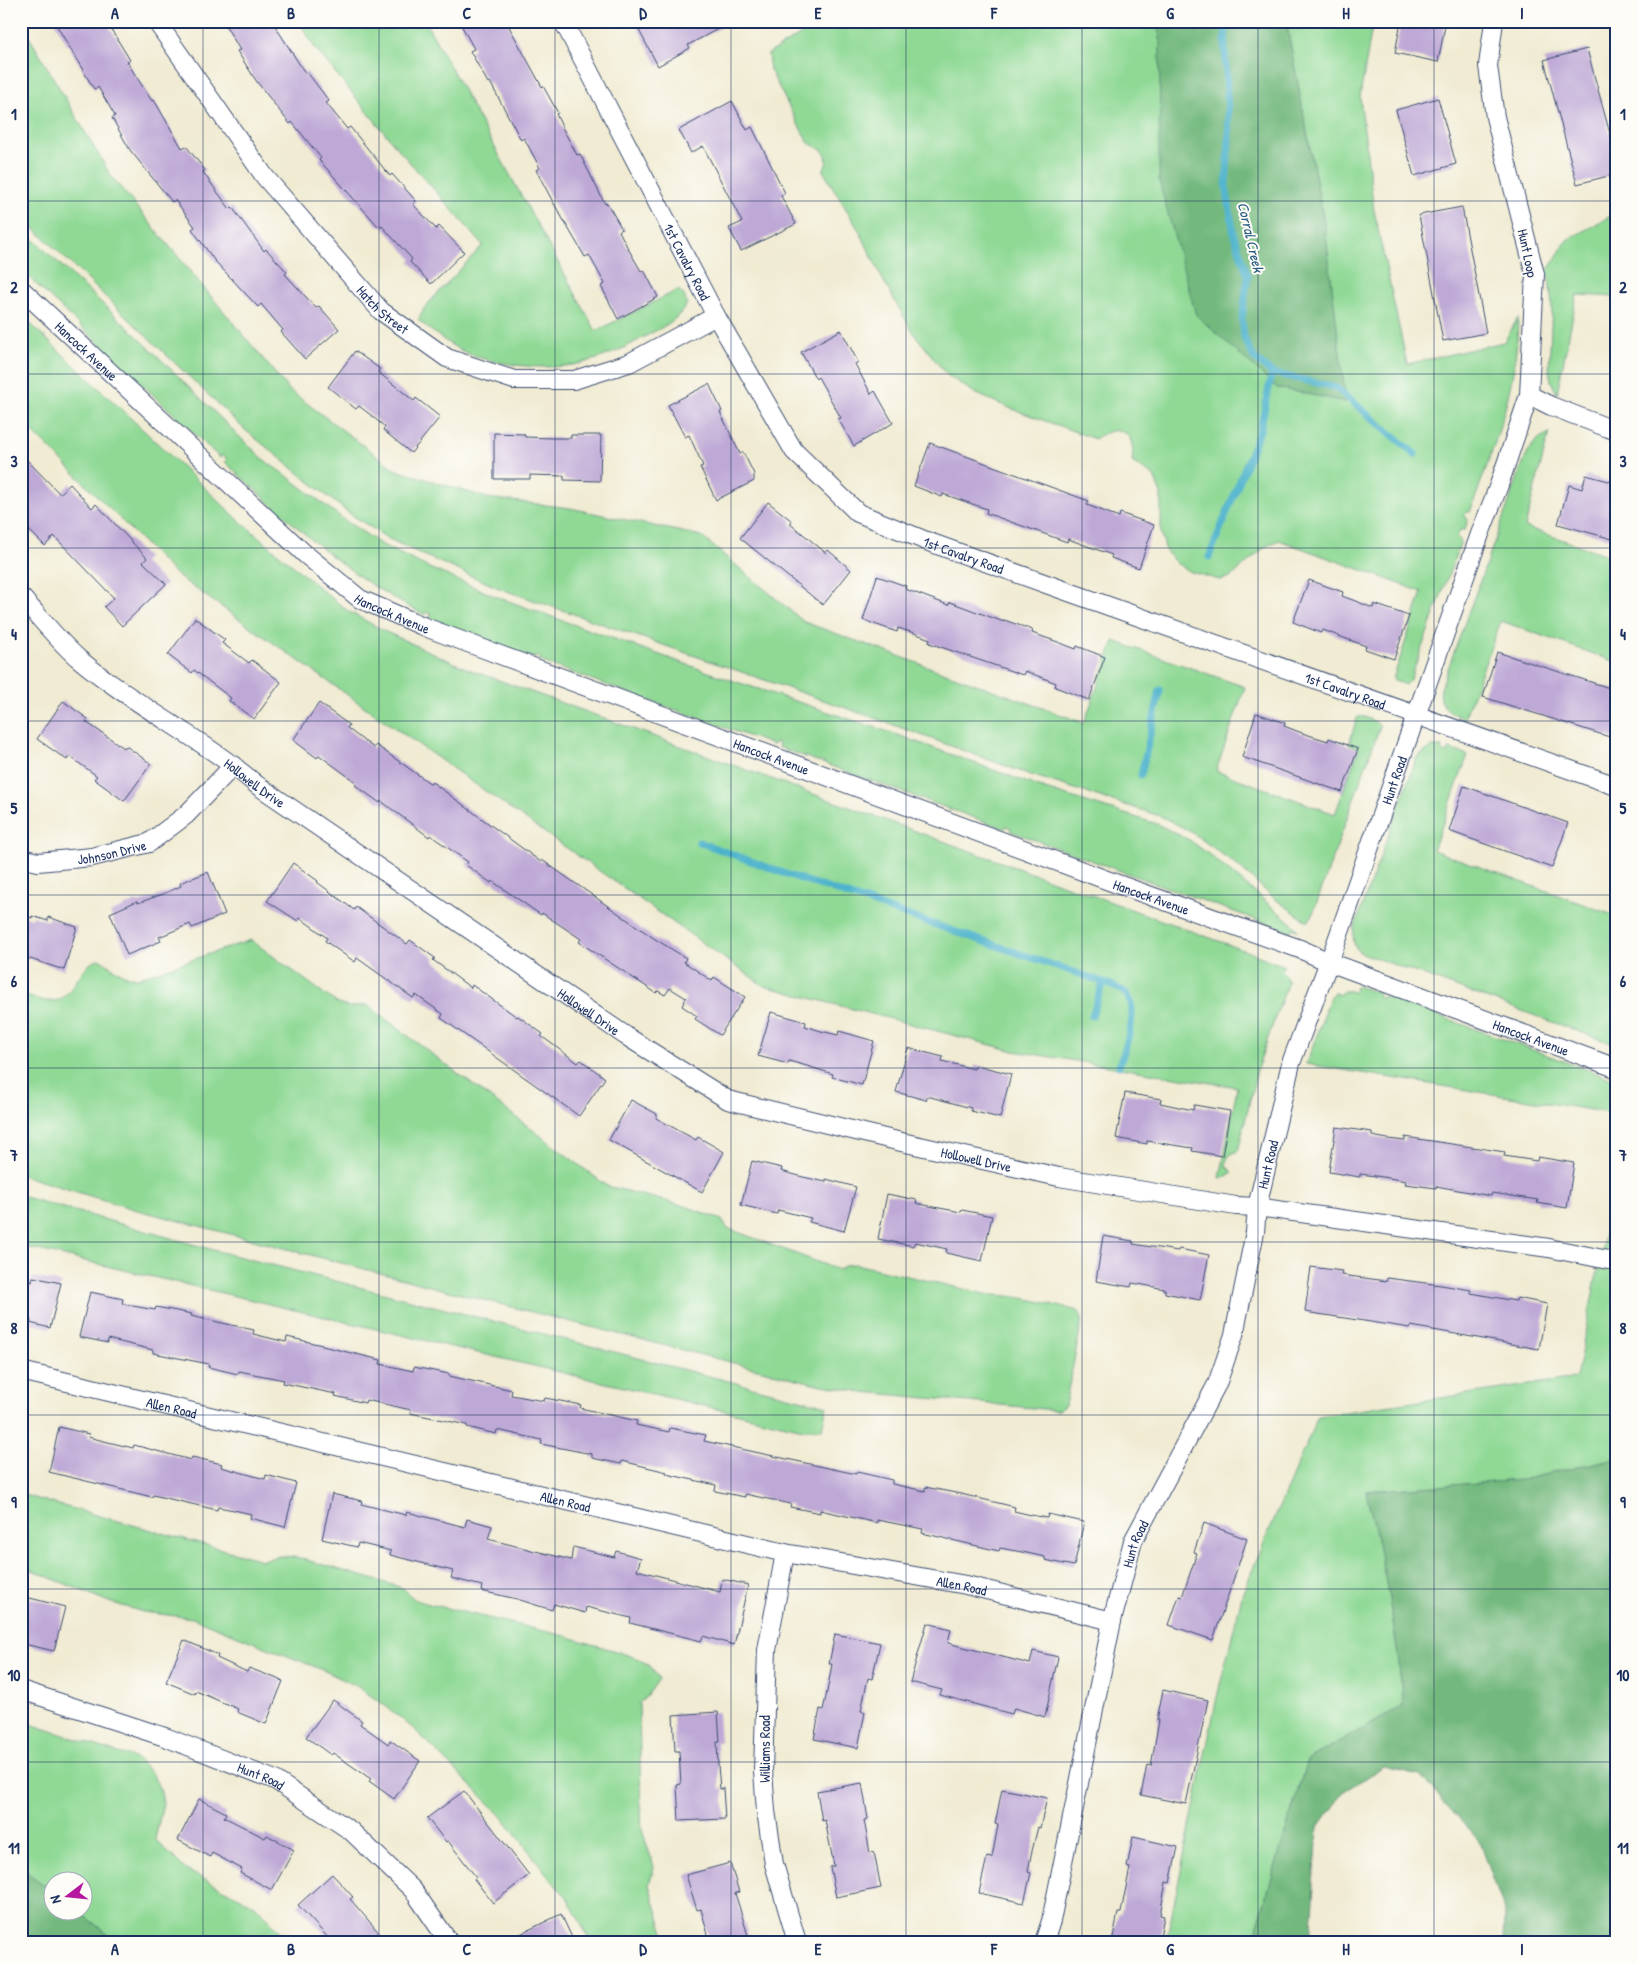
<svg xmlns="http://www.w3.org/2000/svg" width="1637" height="1963" viewBox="0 0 1637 1963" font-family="'Patrick Hand',sans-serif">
  <rect width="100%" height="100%" fill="#fdfcf7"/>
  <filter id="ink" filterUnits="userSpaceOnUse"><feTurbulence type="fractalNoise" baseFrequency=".02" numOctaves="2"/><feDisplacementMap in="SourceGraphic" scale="10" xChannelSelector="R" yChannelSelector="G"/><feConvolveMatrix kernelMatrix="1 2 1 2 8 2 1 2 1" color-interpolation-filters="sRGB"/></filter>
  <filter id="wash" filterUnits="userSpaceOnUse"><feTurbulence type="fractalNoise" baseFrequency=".0096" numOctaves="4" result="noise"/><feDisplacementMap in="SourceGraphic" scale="20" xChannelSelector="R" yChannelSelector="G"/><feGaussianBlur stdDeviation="1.12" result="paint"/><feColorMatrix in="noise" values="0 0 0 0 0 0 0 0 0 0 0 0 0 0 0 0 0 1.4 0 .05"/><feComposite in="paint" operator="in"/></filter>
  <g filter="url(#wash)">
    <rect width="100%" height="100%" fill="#f0ebd2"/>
    <g fill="#8fd995" stroke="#55847a">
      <path d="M299,21H425L596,331L678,290L684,295L687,304C677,322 659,329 642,338C624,349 603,358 582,363C550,371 500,366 469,354C450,346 434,333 418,320L425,307L483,245L398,149L315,48Z"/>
      <path d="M823,21H1154L1345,402L1325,228L1286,21H1373L1360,97L1374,211L1407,364L1504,342L1518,318C1517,389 1494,447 1470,512H1466L1465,517L1468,519L1465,530H1460L1457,537L1461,541L1410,680L1405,685L1393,679L1422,592L1279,540L1265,547L1231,577L1220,580L1191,572L1176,563L1166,551L1161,533V494L1154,476L1132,462C1137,433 1120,421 1095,439L1007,407L975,393L947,375L912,331L884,282L860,232L823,171L827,162L826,155L822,150L809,143L799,126L770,70L768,54Z"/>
      <polygon points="21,23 111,176 289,390 396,470 487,498 570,508 701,536 804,622 1084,723 1114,641 1245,687 1216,771 1335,814 1359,748 1349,744 1357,718 1362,716 1376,722 1380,726 1312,916 1308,922 1275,899 1233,862 1190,831 1160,816 1025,773 869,716 501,589 421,554 387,538 346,511 244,429 21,216"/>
      <polygon points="1616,213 1616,297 1577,295 1557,394 1551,381 1549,370 1552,306 1548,270 1567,240"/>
      <path d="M21,228L136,335L248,445L268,463L291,479L343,519L382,545L427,567L495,596L541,613L731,680L898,735L1045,789L1157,824L1191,841L1212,857L1294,925L1298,931L1293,928L1290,932L1010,831L1011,828L1006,826L1005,829L778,747L779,744L775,742L773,745L540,661L541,658L536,656L535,659L430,618L431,614L426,612L425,615C348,578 287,519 225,462L227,459L222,455L220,458L21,270Z"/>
      <path d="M21,315L241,522L323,591L348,611L386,632L468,669L1249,952L1284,966L1281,970L1285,974L1288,982L1258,1066L1238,1151C1230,1154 1226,1157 1226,1166L1233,1172L1223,1178H1220L1237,1087L1014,1051L764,986L176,575L21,420Z"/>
      <path d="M1549,433L1525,527L1616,558V662L1501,621L1464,719C1448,711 1436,706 1442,685L1524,461C1531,446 1534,440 1549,433Z"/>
      <path d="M1432,747H1442L1441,751L1447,753L1449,749L1468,755L1433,850L1616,916V1045L1359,952C1352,944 1353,937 1354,928L1417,757Z"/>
      <path d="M251,940L338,1004L350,1007L367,1005L607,1186L688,1207L722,1220L727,1228L839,1270L846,1265L855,1264L990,1295C1020,1295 1049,1304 1078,1311L1081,1315V1326L1065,1405L1059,1410H1054L863,1392L817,1384L476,1298L130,1208L21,1175V995C31,997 43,1002 53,1001C73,1000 78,965 99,959L124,975L137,978Z"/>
      <polygon points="1356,986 1379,993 1378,997 1383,998 1384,996 1616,1080 1616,1114 1306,1064 1331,996 1334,992 1338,995 1344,991 1354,991"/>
      <path d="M1616,1180V1458L1522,1480L1366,1491C1383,1562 1398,1634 1403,1707L1307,1760L1253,1942H1166L1217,1697L1243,1592L1318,1416L1576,1378Z"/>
      <polygon points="21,1196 217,1251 827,1406 822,1429 803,1429 21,1246"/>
      <polygon points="21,1494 59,1505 262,1560 280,1556 296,1557 403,1588 414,1599 425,1603 565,1636 619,1652 639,1659 652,1668 659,1679 647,1696 639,1703 641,1812 642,1830 654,1867 649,1885 667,1942 591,1942 567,1897 553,1882 501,1815 415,1730 387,1707 355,1685 325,1671 193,1618 143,1612 109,1602 32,1570 21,1567"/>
      <polygon points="21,1721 137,1759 152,1774 161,1792 163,1804 155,1839 186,1870 255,1905 290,1942 113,1942 110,1936 78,1911 82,1910 82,1880 52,1880 52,1891 21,1868"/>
    </g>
    <g fill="#73b97e" stroke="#47746e">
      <polygon points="1154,21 1286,21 1325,228 1346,402 1277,388 1196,315 1159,181 1160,35"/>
      <path d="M1616,1458V1942H1504L1505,1912L1480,1842L1419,1775L1384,1767L1344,1791L1318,1828L1310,1942H1253L1307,1760L1403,1706C1398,1634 1383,1562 1366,1491L1522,1480Z"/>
      <polygon points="21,1868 52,1891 52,1910 78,1911 110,1936 113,1942 21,1942"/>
    </g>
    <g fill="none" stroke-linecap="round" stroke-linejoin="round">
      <g stroke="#4db3cc" stroke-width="7">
        <polyline points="1272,373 1335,387 1415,454"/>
        <polyline points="1209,557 1260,430 1272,373 1254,358 1244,338 1242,318 1248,276 1234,235 1226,186 1229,139 1225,48 1226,21"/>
        <polyline points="1141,775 1160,690"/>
        <path d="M699,842L786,874L1103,982C1109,985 1118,987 1124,992C1142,1005 1125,1049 1119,1066"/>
        <polyline points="1092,1016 1103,982"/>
      </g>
    </g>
    <g id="blocks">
      <g fill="#bea8d6">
        <polygon points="54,21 106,21 130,60 127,62 152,101 154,100 182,148 186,146 205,170 203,172 215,189 230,209 232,207 264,251 266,249 287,272 285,274 316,308 319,306 339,329 305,359 281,332 283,330 261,304 258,307 214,260 192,229 195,227 175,200 172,202 130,150 112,118 115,116 98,87 94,89"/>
        <polygon points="223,21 272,21 305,73 307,72 329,101 326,103 347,129 350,127 390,176 392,174 416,201 413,204 436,229 439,226 464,252 431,284 410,262 412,259 381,225 379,227 319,160 321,158 292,122 290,124 257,82 237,51 240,50"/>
        <polygon points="459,21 506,21 542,87 543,86 558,113 556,114 564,131 577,155 580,154 605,204 607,203 622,229 619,231 630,252 641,271 644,270 658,297 618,319 601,286 605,284 589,255 585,257 553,202 536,170 540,168 524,138 521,140 490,82 488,83 470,51 474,49"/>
        <polygon points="634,21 733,21 688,45 690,48 658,66"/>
        <polygon points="1401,21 1446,21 1438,62 1395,53"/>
        <polygon points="1587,49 1616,156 1616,174 1577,184 1544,60"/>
        <polygon points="1438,98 1456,164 1414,176 1396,110"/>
        <polygon points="732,101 747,130 752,127 785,193 781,196 796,224 741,251 729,228 742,222 703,146 691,153 679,130"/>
        <polygon points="1462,207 1486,333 1443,341 1419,215"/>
        <polygon points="841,330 858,362 855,364 871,394 875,391 893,423 854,446 838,419 841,418 818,377 816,379 801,352"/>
        <polygon points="355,351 380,369 378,372 414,401 416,398 440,417 411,453 383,430 385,427 372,416 359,406 356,409 328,387"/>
        <polygon points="709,384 722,411 720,412 740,454 743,452 754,474 754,481 716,500 700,467 703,466 689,435 685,437 668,405"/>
        <polygon points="494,433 524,434 525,437 552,438 571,438 571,435 601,435 600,481 564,480 564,476 530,475 530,479 494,479"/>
        <polygon points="930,443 1089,501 1087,505 1119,517 1120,513 1154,525 1139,568 1111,558 1112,555 1068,539 1067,542 986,513 987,509 943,494 942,497 914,486"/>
        <polygon points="21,454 60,494 70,484 92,508 96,504 147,558 143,562 166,584 122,626 104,607 114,598 54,536 45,546 21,522"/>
        <polygon points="1586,475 1616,483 1616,540 1558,524 1569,485 1582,489"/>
        <polygon points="768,502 792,521 790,524 803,534 826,553 828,550 851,570 823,605 740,538"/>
        <polygon points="877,576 906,586 905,589 948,605 950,602 1004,622 1004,620 1033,630 1032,633 1055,641 1076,649 1077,646 1105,657 1089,700 1055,687 1056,683 1025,671 1023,675 929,643 930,639 914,633 898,628 897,632 863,620"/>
        <polygon points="1309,580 1343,592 1342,596 1358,602 1373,608 1374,604 1409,616 1394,659 1365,649 1366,646 1344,638 1323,630 1321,633 1293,622"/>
        <polygon points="195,618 225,640 222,643 249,663 252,660 281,682 254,719 229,701 231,698 215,686 194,670 192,673 168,655"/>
        <polygon points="1497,652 1616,690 1616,739 1483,697"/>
        <polygon points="63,701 88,719 86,722 124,748 126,746 151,764 124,801 94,779 97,776 69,756 67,760 37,739"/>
        <polygon points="319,703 349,725 347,728 360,738 374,748 376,745 431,784 432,782 541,862 542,860 655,939 686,958 684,962 712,981 714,977 745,997 720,1035 695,1019 697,1016 682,1006 686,998 670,988 665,995 658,991 656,993 579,942 581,939 542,913 541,915 492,881 491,883 466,865 468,862 430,835 429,837 381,801 380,803 355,785 357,783 319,755 317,758 293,740"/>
        <polygon points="1256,713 1285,723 1284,726 1302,733 1328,741 1329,738 1358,749 1342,792 1242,757"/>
        <polygon points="1464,786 1568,823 1552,868 1449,831"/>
        <polygon points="293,863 318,881 317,882 354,910 356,907 407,944 410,940 435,958 433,960 471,988 472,985 517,1017 518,1016 543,1034 541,1036 578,1063 581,1060 605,1078 579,1116 441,1018 443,1014 416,995 413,998 357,958 355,962 325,941 327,938 314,928 300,918 298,921 267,901"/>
        <polygon points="208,872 225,914 192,928 190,924 159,937 161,941 127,955 110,913 137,901 138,903 163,894 181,886 180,883"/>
        <polygon points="21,915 32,918 32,916 48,921 48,917 77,927 64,970 21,956"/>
        <polygon points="771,1012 806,1022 805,1026 821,1031 838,1035 839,1031 874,1041 862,1085 832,1077 833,1074 807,1066 789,1061 788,1064 758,1056"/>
        <polygon points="908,1048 943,1057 942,1061 974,1069 976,1065 1011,1074 1000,1118 971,1111 971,1108 927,1096 926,1100 896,1092"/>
        <polygon points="1125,1093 1161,1099 1160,1103 1193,1110 1194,1105 1230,1111 1222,1156 1192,1151 1193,1148 1147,1141 1147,1144 1116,1138"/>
        <polygon points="631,1100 657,1114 656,1118 696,1140 698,1137 724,1152 702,1192 609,1140"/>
        <polygon points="1336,1127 1372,1132 1372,1136 1388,1139 1405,1141 1405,1137 1505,1152 1504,1156 1537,1161 1538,1157 1574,1163 1567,1208 1537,1203 1538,1200 1492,1193 1491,1196 1436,1186 1436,1188 1405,1184 1406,1181 1383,1177 1360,1174 1360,1177 1329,1172"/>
        <polygon points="752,1161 782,1168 781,1171 803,1177 826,1182 826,1179 856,1187 844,1231 809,1222 811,1218 778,1210 777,1214 741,1205"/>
        <polygon points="887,1194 917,1200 916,1203 934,1207 961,1212 962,1210 992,1216 982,1261 946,1253 947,1249 915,1242 913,1246 878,1239"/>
        <polygon points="1103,1236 1133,1241 1133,1244 1152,1247 1178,1251 1179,1249 1209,1255 1200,1300 1165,1293 1165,1289 1149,1286 1132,1283 1131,1287 1096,1281"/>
        <polygon points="1311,1267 1342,1271 1341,1275 1387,1281 1387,1278 1441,1285 1471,1290 1471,1293 1493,1297 1516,1301 1517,1298 1547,1304 1539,1349 1411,1326 1410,1328 1305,1312"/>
        <polygon points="33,1277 61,1283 50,1328 30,1323 31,1320 21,1318 21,1279 32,1282"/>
        <polygon points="90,1292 123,1299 122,1304 155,1310 156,1307 192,1314 191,1316 254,1330 253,1334 286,1342 287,1337 322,1345 322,1346 381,1360 380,1364 413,1371 414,1367 449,1374 449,1376 512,1390 511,1395 544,1401 545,1398 581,1405 580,1408 637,1421 636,1425 669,1432 670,1428 706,1435 704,1441 856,1474 857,1472 892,1480 892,1484 925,1491 925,1487 961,1494 1015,1507 1014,1511 1031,1515 1047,1518 1048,1514 1084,1522 1074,1566 1045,1560 1045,1557 1027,1553 1000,1548 999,1551 922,1533 923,1529 877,1520 877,1523 820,1510 820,1513 790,1507 791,1504 745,1494 745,1497 715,1491 716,1485 666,1474 667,1472 622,1461 621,1464 592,1458 592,1454 541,1444 542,1440 497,1430 496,1434 467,1427 467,1425 410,1413 411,1410 366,1400 365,1403 335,1396 336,1394 283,1383 284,1380 239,1371 238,1374 208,1367 209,1364 153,1353 153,1350 108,1339 108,1343 79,1337"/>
        <polygon points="59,1427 89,1434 88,1437 108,1442 133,1448 134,1445 191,1460 192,1457 222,1464 221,1467 265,1479 266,1475 296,1483 285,1527 250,1518 251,1514 234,1510 218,1507 217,1510 153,1495 152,1497 49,1472"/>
        <polygon points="332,1494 362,1501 361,1504 381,1509 406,1515 407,1512 465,1527 467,1519 492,1526 488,1539 571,1560 573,1547 614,1557 616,1551 641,1558 637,1570 720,1592 722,1579 748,1585 734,1645 703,1636 701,1641 630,1623 631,1618 586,1607 585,1613 554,1604 552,1610 517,1599 481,1591 482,1586 451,1578 453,1571 390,1555 391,1551 358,1543 357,1547 322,1539"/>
        <polygon points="1204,1523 1247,1539 1213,1640 1169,1625 1179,1596 1182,1597 1197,1553 1194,1552"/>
        <polygon points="30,1598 65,1607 54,1651 24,1644 25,1641 21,1640 21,1600 28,1602"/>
        <polygon points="927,1623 951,1629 948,1643 1030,1664 1033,1651 1058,1657 1045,1717 1014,1708 1012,1714 940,1695 942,1690 910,1682"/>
        <polygon points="835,1634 880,1643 872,1679 868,1678 861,1711 865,1712 858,1748 814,1739 820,1709 823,1710 827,1692 832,1664 829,1664"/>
        <polygon points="184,1640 218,1655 217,1658 247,1672 249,1668 283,1681 266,1724 237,1712 238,1709 196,1691 195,1694 166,1682"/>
        <polygon points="1163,1690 1208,1700 1186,1804 1141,1795 1147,1765 1151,1766 1159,1720 1157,1720"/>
        <polygon points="333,1700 362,1721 360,1724 388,1744 390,1740 420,1761 394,1799 369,1781 371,1779 333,1753 331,1755 306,1737"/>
        <polygon points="718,1712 720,1742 717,1742 718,1765 720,1789 723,1788 725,1819 679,1821 677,1785 681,1784 680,1768 679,1751 675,1751 673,1715"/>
        <polygon points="862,1783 868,1819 864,1820 870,1853 874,1852 881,1888 836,1897 830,1867 834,1866 825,1820 822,1821 817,1791"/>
        <polygon points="1002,1789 1047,1798 1040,1828 1038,1827 1031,1855 1028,1872 1031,1873 1024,1903 979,1893 987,1857 992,1858 998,1825 995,1824"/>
        <polygon points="464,1791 529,1875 493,1903 474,1879 476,1877 448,1841 446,1842 427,1818"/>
        <polygon points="199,1799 226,1813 224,1817 265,1838 267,1835 294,1850 272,1890 240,1873 242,1869 212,1853 210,1857 178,1840"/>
        <polygon points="1133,1837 1178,1847 1170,1883 1166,1882 1163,1898 1160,1915 1164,1916 1159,1942 1112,1942 1118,1913 1121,1913 1125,1892 1130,1868 1127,1867"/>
        <polygon points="730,1863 739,1892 735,1893 750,1942 710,1942 701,1909 697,1910 686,1875"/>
        <polygon points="332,1874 353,1897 350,1899 387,1942 332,1942 298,1905"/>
        <polygon points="561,1914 574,1942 504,1942"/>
      </g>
    </g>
  </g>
  <g filter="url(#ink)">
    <use href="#blocks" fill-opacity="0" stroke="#3b4b6f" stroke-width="1"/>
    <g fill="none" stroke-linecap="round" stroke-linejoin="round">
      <g stroke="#3b4b6f" stroke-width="20">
        <g id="minor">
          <path id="s1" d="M156,21L265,177L381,311L447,358L514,380H574L629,363L716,316"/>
          <path id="s2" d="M563,21L716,316L794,451L858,513L929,542L1052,586L1616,786"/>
          <path id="s3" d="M21,289L305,554L360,599L425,627L476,646L1120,885L1300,949L1329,962L1616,1068"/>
          <polyline points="1529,395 1551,406 1616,431"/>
          <path id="s4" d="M21,597C40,617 58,641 79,659C135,706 202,738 257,785L626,1036L728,1100L897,1141L1059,1177L1236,1206L1257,1207L1549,1248L1608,1260"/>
          <path id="s5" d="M21,858L38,862L92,857L149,843L186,815L234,765"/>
          <path id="s6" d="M21,1371L785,1553L966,1585L1112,1621"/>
          <polyline points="785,1553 767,1650 763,1771 766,1811 774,1864 797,1942"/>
          <path id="s7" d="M21,1690L165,1737L275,1780L351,1831L413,1890L449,1942"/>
          <path id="s8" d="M1044,1942L1051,1921L1112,1621L1133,1541L1217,1384L1234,1335L1255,1232L1257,1207L1291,1063L1336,943L1480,534L1499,485L1529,395L1535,274L1495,117L1488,66L1494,21"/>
        </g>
      </g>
      <use href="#minor" stroke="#fff" stroke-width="18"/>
    </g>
  </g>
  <path fill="none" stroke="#1b2f5e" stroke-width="1" stroke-opacity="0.55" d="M203,21V1942M379,21V1942M555,21V1942M731,21V1942M906,21V1942M1082,21V1942M1258,21V1942M1434,21V1942M21,201H1616M21,374H1616M21,548H1616M21,721H1616M21,895H1616M21,1068H1616M21,1242H1616M21,1415H1616M21,1589H1616M21,1762H1616"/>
  <g text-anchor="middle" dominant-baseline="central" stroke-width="4" stroke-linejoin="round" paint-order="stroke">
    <g font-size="14" fill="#1b2f5e" stroke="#fdfcf7">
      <text transform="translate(1528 253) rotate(78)">Hunt Loop</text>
      <text stroke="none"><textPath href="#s2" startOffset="271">1st Cavalry Road</textPath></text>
      <text stroke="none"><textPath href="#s1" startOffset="368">Hatch Street</textPath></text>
      <text stroke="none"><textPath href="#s3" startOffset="90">Hancock Avenue</textPath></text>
      <text stroke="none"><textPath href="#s2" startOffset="691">1st Cavalry Road</textPath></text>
      <text stroke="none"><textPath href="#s3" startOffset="495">Hancock Avenue</textPath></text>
      <text stroke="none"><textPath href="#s2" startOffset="1096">1st Cavalry Road</textPath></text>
      <text stroke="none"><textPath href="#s3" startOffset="900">Hancock Avenue</textPath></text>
      <text stroke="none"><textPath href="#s8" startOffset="1220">Hunt Road</textPath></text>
      <text stroke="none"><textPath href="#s4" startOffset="300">Hollowell Drive</textPath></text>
      <text stroke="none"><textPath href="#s5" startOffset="92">Johnson Drive</textPath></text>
      <text stroke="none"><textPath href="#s3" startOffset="1305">Hancock Avenue</textPath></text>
      <text stroke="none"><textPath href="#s4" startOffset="705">Hollowell Drive</textPath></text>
      <text stroke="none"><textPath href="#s3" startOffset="1710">Hancock Avenue</textPath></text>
      <text stroke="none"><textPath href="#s4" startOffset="1125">Hollowell Drive</textPath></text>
      <text stroke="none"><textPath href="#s8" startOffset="815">Hunt Road</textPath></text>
      <text stroke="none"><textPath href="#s6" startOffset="155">Allen Road</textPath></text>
      <text stroke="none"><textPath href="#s6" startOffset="560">Allen Road</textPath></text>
      <text stroke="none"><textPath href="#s8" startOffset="409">Hunt Road</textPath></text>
      <text stroke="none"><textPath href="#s6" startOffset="965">Allen Road</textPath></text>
      <text transform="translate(764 1749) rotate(-90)">Williams Road</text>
      <text stroke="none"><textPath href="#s7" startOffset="255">Hunt Road</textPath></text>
    </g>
    <g font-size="15" font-style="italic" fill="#2c5d84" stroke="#fdfcf7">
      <text transform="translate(1251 237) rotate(77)">Corral Creek</text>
    </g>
  </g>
  <rect width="1637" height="1963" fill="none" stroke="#fdfcf7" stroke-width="55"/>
  <g transform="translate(68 1896) rotate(254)"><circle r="24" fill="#fdfcf7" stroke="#a3aaba"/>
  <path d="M0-4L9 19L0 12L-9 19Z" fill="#b5179e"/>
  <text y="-8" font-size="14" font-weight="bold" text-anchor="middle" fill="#1b2f5e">N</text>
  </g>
  <rect x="28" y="28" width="1582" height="1908" fill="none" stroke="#1b2f5e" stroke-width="2"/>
  <g font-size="16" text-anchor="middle" font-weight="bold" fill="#1b2f5e">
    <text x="115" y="19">A</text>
    <text x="291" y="19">B</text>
    <text x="467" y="19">C</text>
    <text x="643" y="19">D</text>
    <text x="818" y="19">E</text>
    <text x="994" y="19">F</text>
    <text x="1170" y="19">G</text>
    <text x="1346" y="19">H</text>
    <text x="1522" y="19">I</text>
    <text x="14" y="120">1</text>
    <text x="1623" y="120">1</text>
    <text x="14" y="293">2</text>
    <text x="1623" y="293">2</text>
    <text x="14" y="467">3</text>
    <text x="1623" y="467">3</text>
    <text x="14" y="640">4</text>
    <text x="1623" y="640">4</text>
    <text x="14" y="814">5</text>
    <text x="1623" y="814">5</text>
    <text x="14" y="987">6</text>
    <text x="1623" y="987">6</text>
    <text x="14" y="1161">7</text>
    <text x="1623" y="1161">7</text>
    <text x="14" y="1334">8</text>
    <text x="1623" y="1334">8</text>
    <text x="14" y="1508">9</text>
    <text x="1623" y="1508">9</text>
    <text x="14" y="1681">10</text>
    <text x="1623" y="1681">10</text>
    <text x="14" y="1854">11</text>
    <text x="1623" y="1854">11</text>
    <text x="115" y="1955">A</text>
    <text x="291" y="1955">B</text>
    <text x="467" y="1955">C</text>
    <text x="643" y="1955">D</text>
    <text x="818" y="1955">E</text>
    <text x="994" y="1955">F</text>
    <text x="1170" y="1955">G</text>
    <text x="1346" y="1955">H</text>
    <text x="1522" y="1955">I</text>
  </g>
</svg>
